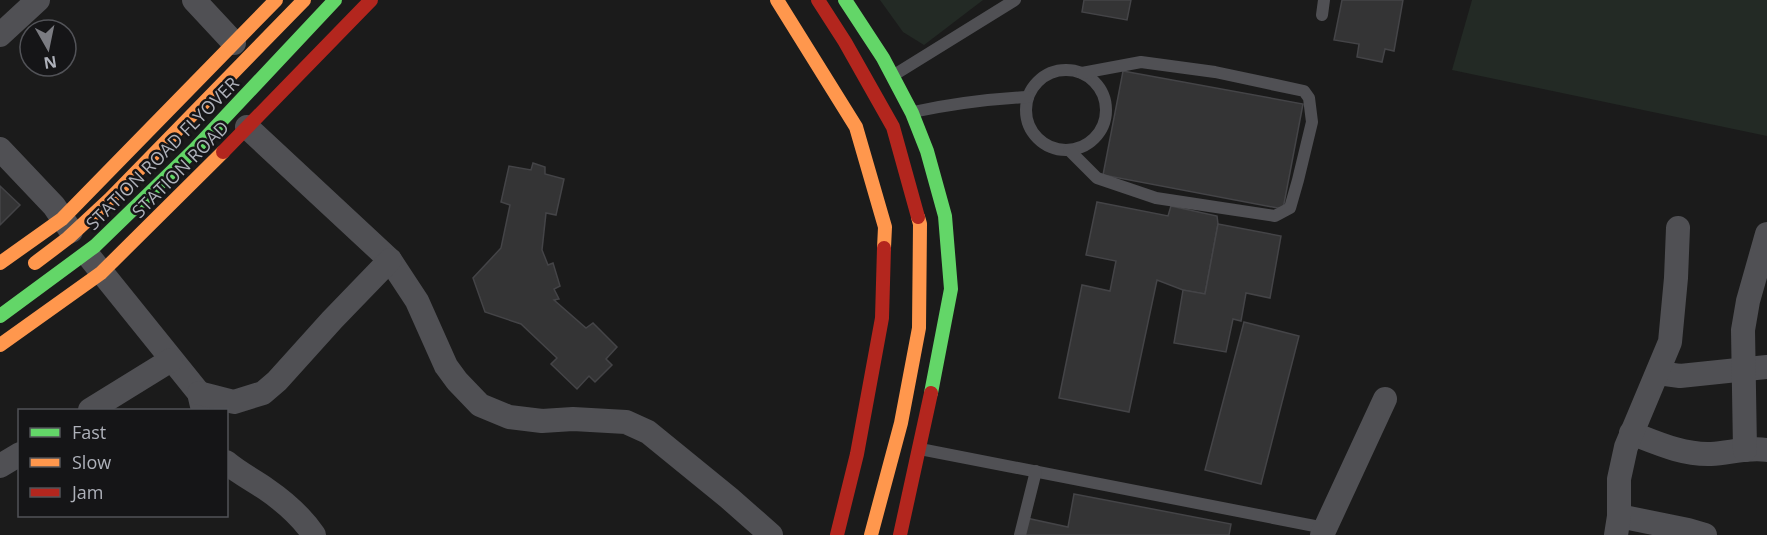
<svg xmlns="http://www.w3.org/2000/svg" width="1767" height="535" viewBox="0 0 1767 535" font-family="'Open Sans',sans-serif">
  <rect width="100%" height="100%" fill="#1b1b1b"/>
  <g fill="#232a25">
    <polygon points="880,0 983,0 924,45 903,32"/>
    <polygon points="1472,0 1767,0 1767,136 1452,70"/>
  </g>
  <g fill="#343435" stroke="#444447" stroke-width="1.5">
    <polygon points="1084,0 1131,0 1127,20 1082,12"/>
    <polygon points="1342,0 1403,0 1394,51 1385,49 1382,62 1357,57 1359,44 1334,40"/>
    <polygon points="1123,71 1303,104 1283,209 1103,175"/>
    <polygon points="533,163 545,167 545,174 564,179 556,215 546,213 542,250 548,265 553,263 560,286 554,289 559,299 554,300 586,328 593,323 617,347 606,359 612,365 595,382 589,376 577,389 551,364 557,358 521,324 485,312 473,278 501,248 510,205 501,202 509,166 531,170"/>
    <polygon points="0,186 20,205 0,225"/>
    <polygon points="1097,202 1168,216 1171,206 1217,216 1218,224 1205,294 1183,290 1157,280 1129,412 1059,398 1082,285 1110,291 1116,261 1086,255"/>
    <polygon points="1218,224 1281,236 1270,298 1246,293 1241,321 1233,319 1226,352 1174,343 1183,290 1205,294"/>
    <polygon points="1244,322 1299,336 1261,484 1205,470"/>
    <polygon points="1074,494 1231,524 1229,535 1023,535 1026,518 1068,527"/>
  </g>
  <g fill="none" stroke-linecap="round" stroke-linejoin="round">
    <g stroke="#505054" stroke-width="12">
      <polyline points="1322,15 1324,0"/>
      <circle cx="1066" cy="110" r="40"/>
      <polyline points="894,75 1015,0"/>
      <path d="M913,112C951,104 988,99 1028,97"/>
      <polyline points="1069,150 1097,178 1156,198 1275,216 1290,208 1298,180 1312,122 1309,98 1304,91 1215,72 1141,62 1082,73"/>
      <polyline points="920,449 1325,528"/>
      <polyline points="1020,535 1036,471"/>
    </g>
    <g stroke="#505054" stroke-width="24">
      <polyline points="194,0 234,43"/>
      <polyline points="0,35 38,0"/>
      <polyline points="247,127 390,260 417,301 446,366 457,381 480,405 509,417 542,421 573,419 626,422 648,432 729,498 771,535"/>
      <polyline points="0,149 54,206 71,231"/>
      <polyline points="91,259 199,393 203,410"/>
      <polyline points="1658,373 1680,376 1767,367"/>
      <polyline points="199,393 234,402 263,393 277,381 332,320 390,260"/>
      <polyline points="90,410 171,360"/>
      <path d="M1631,433C1657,443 1683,455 1711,454C1730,453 1748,447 1767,450"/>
      <polyline points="1745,450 1743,330 1748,301 1767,234"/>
      <path d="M226,462C239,473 253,480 266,489C285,502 301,516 314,535"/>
      <polyline points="0,466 20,454"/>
      <polyline points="1619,516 1688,530 1705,535"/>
      <polyline points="1322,535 1385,399"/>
      <polyline points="1616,535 1619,516 1619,479 1626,447 1670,342 1676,278 1678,228"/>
    </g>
    <polyline stroke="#63d668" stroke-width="14" points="845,0 883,58 912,113 927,151 945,216 951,289 931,393"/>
    <g stroke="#ff974d" stroke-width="14">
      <polyline points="777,0 856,127 885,227 884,248"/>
      <polyline points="0,263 62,219 276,0"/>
      <polyline points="0,345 101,273 223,152"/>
    </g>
    <g stroke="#b3261e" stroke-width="14">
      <polyline points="223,152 371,0"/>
      <polyline points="837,535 857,454 882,318 884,248"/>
      <polyline points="900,535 931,393"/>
    </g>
    <polyline stroke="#63d668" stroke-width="14" points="0,316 95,246 194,150 335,0"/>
    <g stroke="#ff974d" stroke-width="14">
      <polyline points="35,263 68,238 110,199 304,0"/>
      <polyline points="871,535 901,423 919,328 920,224 918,217"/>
    </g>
    <polyline stroke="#b3261e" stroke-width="14" points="818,0 845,42 893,127 918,217"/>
  </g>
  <g text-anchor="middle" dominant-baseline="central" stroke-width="5" stroke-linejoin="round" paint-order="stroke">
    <g font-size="18" fill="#aeb1ba" stroke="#151517">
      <text transform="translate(162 153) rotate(-45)">STATION ROAD FLYOVER</text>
      <text transform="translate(180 169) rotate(-45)">STATION ROAD</text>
    </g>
  </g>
  <rect x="18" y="409" width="210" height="108" fill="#151517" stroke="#525358" stroke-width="1.5"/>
  <rect x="30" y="428" width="30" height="9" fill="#63d668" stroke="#525358" stroke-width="1.5"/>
  <text x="72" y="439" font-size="18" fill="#aeb1ba">Fast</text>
  <rect x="30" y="458" width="30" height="9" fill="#ff974d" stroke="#525358" stroke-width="1.5"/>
  <text x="72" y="469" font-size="18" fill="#aeb1ba">Slow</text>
  <rect x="30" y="488" width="30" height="9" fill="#b3261e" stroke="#525358" stroke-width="1.5"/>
  <text x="72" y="499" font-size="18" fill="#aeb1ba">Jam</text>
  <g transform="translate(48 48) rotate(171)"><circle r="28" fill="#151517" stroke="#525358" stroke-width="1.5"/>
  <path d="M0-4.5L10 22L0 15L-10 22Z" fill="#7b7c82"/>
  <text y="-9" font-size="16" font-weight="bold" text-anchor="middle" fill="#aeb1ba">N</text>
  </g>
</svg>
